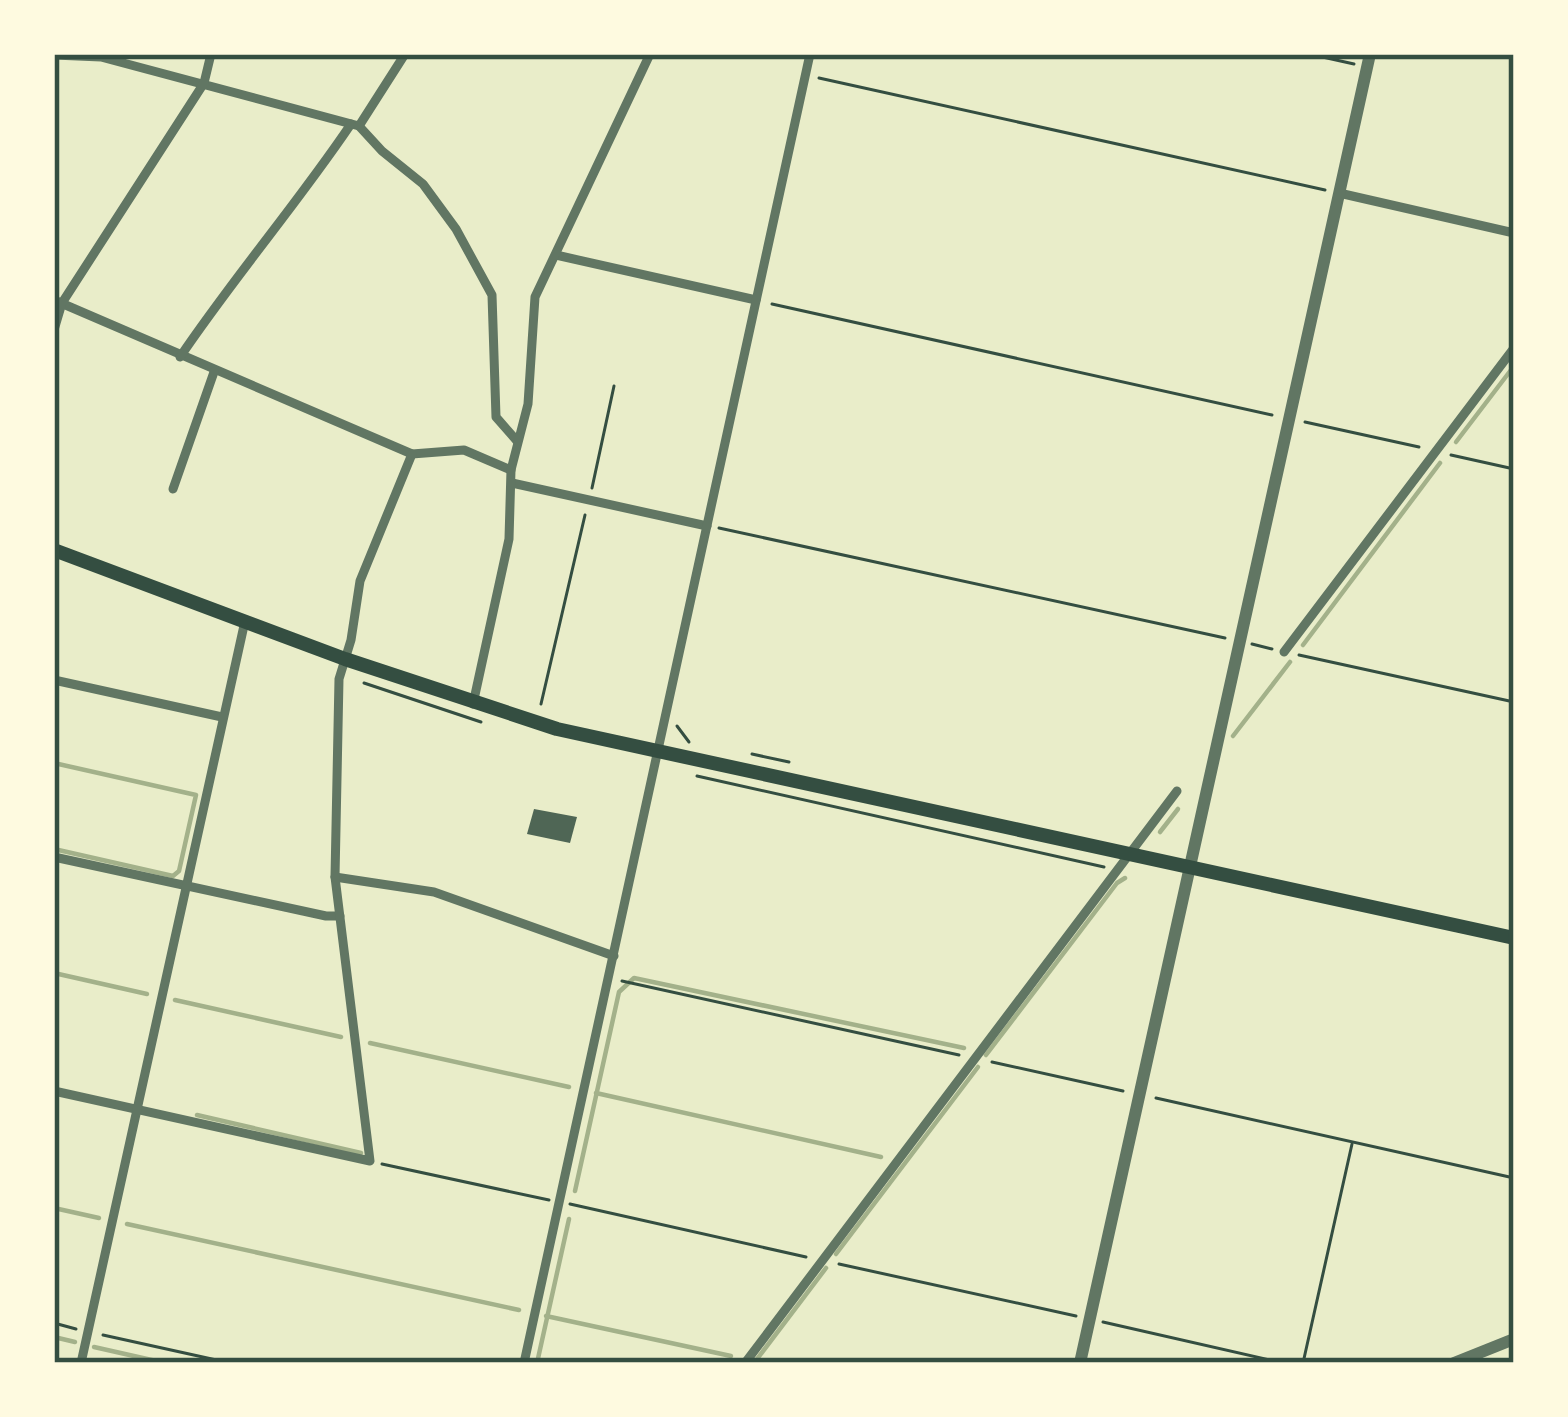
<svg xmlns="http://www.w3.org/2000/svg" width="1568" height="1417" viewBox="0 0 1568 1417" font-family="Signika,sans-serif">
  <rect width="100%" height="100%" fill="#e9edc9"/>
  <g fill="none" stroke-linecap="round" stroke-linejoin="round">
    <g stroke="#a3b18a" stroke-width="4.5">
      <polyline points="1456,442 1514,366"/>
      <polyline points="1303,645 1440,463"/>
      <polyline points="1233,736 1290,662"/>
      <polyline points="54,763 196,795 179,871 173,876 54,849"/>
      <polyline points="1160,832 1178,809"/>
      <polyline points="54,973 147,994"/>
      <polyline points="175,1000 341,1037"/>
      <polyline points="370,1043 569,1087"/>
      <polyline points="986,1055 1117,883 1125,878"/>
      <polyline points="596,1093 881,1157"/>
      <polyline points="197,1115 361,1153"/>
      <polyline points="575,1191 619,992 634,978 964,1048"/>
      <polyline points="54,1208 99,1218"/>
      <polyline points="127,1224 519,1310"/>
      <polyline points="836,1254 978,1067"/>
      <polyline points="546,1316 731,1356"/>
      <polyline points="54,1337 75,1342"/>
      <polyline points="94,1347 165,1363"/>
      <polyline points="537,1363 569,1219"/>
      <polyline points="754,1363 826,1268"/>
    </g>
  </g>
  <polygon fill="#4f6655" points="534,809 577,817 570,843 527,834"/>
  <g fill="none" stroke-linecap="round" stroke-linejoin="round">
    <g stroke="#344e41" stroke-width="3">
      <polyline points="1309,54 1354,64"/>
      <polyline points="819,78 1325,190"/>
      <polyline points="772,304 1272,415"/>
      <polyline points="1305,422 1419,447"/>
      <polyline points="1451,455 1514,469"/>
      <polyline points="592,488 614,386"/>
      <polyline points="719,528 1225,638"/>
      <polyline points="1252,644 1272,649"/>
      <polyline points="1299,655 1514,702"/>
      <polyline points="364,683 481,722"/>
      <polyline points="541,704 585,515"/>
      <polyline points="677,726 689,742"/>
      <polyline points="752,754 789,762"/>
      <polyline points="697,776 1104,867"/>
      <polyline points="622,981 959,1055"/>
      <polyline points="992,1062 1123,1091"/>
      <polyline points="1156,1098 1514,1178"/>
      <polyline points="382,1164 549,1200"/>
      <polyline points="570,1204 806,1257"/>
      <polyline points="839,1264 1076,1316"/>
      <polyline points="1103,1322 1283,1363"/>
      <polyline points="54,1323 76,1329"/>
      <polyline points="103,1335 230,1363"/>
      <polyline points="1303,1363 1352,1144"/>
    </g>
    <g stroke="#617663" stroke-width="9">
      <polyline points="54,55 101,57 359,126 382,151 423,184 456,229 492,295 496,417 517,441"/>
      <polyline points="359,126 405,54"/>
      <polyline points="1339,193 1514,233"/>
      <polyline points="556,255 756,300"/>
      <polyline points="54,300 412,454 464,450 511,470"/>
      <polyline points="54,330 62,303 204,83 211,54"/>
      <path d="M180,357C234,277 297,204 351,124"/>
      <polyline points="512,483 707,526"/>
      <polyline points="173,489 214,372"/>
      <polyline points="1284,652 1514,348"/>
      <polyline points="54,680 222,717"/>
      <polyline points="473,704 509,539 511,470 528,404 535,297 650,54"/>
      <polyline points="54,857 326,916 340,916"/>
      <polyline points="335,877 434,892 614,956"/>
      <polyline points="54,1091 370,1161 335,877 339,679 351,640 360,581 412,454"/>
      <polyline points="81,1363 245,621"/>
      <polyline points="524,1363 810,54"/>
      <polyline points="745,1363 1177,791"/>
    </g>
    <g stroke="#617663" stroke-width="12">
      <polyline points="1080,1363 1370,54"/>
      <polyline points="1454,1363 1514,1339"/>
    </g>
    <polyline stroke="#344e41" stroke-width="14" points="54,550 345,659 557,729 1514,938"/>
  </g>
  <rect width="1568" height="1417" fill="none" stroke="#fefae0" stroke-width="114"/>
  <rect x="57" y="57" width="1454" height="1303" fill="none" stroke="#344e41" stroke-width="4.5"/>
</svg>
